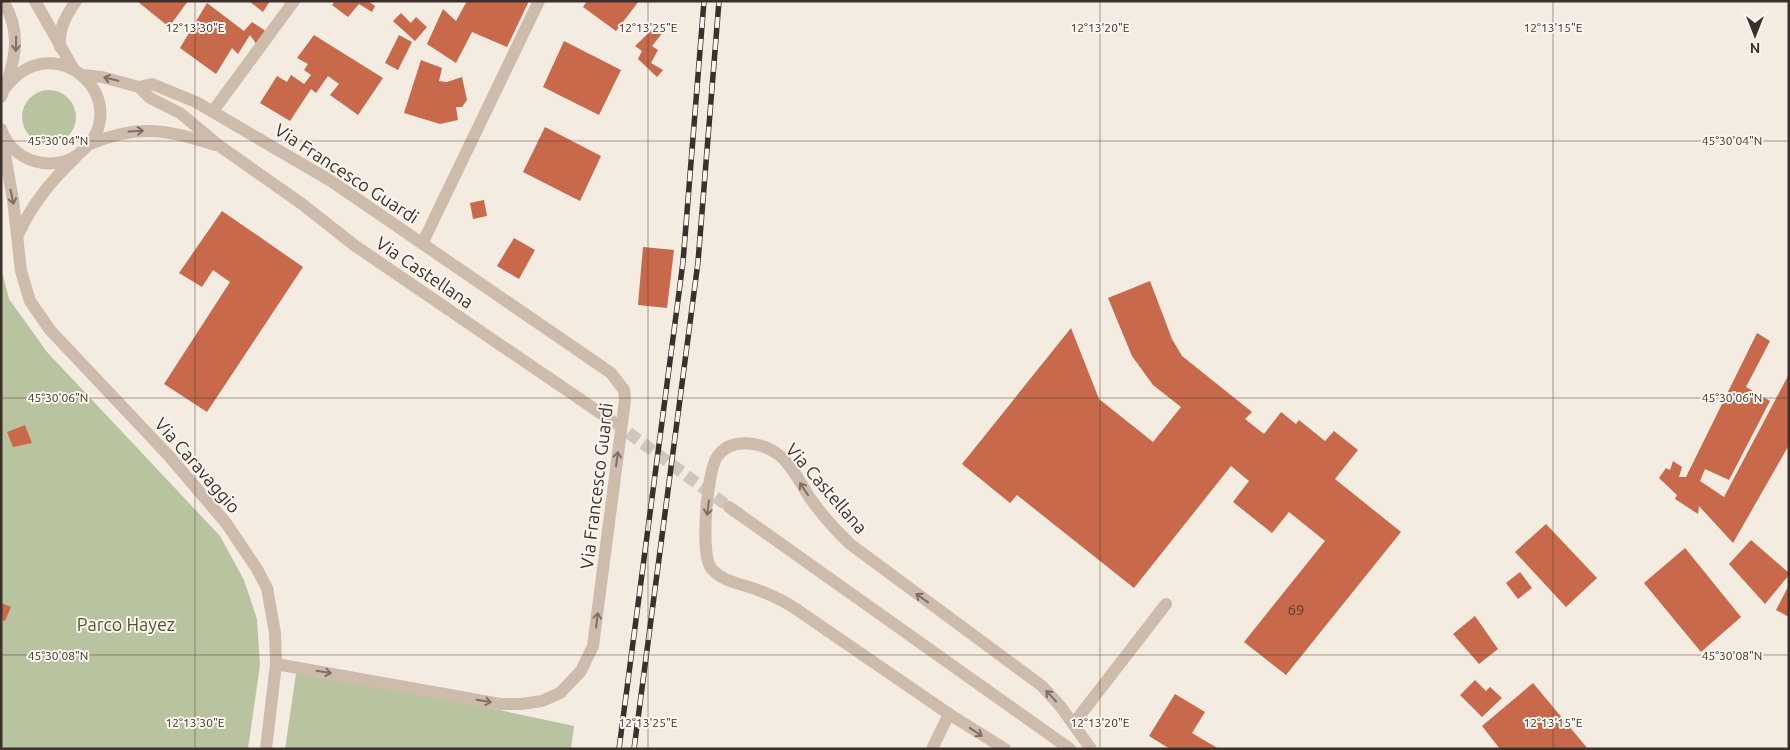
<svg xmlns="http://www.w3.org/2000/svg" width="1790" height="750" viewBox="0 0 1790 750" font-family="Ubuntu,sans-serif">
  <rect width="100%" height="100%" fill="#f4ebe1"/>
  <g fill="#b8c4a0">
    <circle cx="49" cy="117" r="27"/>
    <polygon points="1,268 9,299 47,352 220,536 244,580 257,619 260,665 248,749 1,749"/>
    <polygon points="297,667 574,726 571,749 285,749"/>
  </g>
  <g fill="#c8694b">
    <polygon points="137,1 188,1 169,27"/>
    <polygon points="249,1 270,1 263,12"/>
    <polygon points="335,1 368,1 375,6 372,12 359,4 348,17 332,5"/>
    <polygon points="467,1 529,1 507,47 472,32 456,63 427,44 443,9 456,21"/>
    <polygon points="587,1 639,1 616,31 583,7"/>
    <polygon points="207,3 244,31 252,22 267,32 257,45 250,35 238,54 232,48 216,74 180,48"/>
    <polygon points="401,13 411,23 416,17 427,27 415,41 393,21"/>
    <polygon points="657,25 664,31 652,46 658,50 651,63 663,70 657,77 638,59 642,51 635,46"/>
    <polygon points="314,35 383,78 358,115 330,95 339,84 328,76 316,93 311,89 290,121 260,103 277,76 287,82 291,75 304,84 311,75 304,70 308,64 297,58"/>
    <polygon points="399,35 412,42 398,70 385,63"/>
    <polygon points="564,41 621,70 599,115 543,87"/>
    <polygon points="421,60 442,68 439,81 447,82 462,77 467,100 462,107 456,107 458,120 440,124 404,113"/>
    <polygon points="545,127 601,156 580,201 523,172"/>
    <polygon points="484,200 487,216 473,219 470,203"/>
    <polygon points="222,211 303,267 207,412 164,384 230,282 213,270 202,287 179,273"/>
    <polygon points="514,238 535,250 519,279 497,266"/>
    <polygon points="643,247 674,250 667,308 638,305"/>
    <polygon points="1150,281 1172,339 1182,356 1252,412 1245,419 1264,434 1281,412 1296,424 1299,420 1325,441 1334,431 1358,450 1335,479 1401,532 1286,675 1244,642 1325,541 1289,512 1272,533 1233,502 1249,481 1231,466 1134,588 1017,495 1010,503 962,464 1071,328 1099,399 1153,442 1181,407 1153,385 1132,356 1108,298"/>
    <polygon points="1757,333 1770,341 1746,387 1770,401 1729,480 1705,469 1700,481 1724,497 1789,374 1789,445 1733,543 1699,506 1698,514 1675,499 1677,495 1659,478 1666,468 1670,470 1673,461 1682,467 1679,477 1686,477"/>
    <polygon points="25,425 32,443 13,447 7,432"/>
    <polygon points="1546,524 1597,578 1566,607 1515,552"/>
    <polygon points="1751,540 1789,573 1789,575 1765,604 1729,564"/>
    <polygon points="1685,548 1741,617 1701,652 1644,583"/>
    <polygon points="1520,572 1532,588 1518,599 1506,583"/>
    <polygon points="1789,585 1789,617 1776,610"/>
    <polygon points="1,603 11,607 5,621 1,620"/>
    <polygon points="1475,616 1498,649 1479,664 1453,634"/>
    <polygon points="1475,680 1486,691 1490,687 1502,698 1482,717 1460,695"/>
    <polygon points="1533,683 1588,749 1500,749 1482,726"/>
    <polygon points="1175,694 1205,712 1192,733 1219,749 1170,749 1149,736"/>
  </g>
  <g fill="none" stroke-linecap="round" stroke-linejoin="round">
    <polyline stroke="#cfc6bd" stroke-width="12" stroke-dasharray="12 6" stroke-linecap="butt" points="614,422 729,507"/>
    <polyline stroke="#cdbbac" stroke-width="12" points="1074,723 1166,604"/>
    <g stroke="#cdbbac" stroke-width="12">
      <path d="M60,47C58,29 66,16 76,1"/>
      <polyline points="139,87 152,84 196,102 331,181 611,373 624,390 625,400 593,646 581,671 560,693 542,701 521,704 500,704 276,664"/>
      <polyline points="213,111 294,1"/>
      <polyline points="1,132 13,200 21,271 30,301 50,330 169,456 226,523 257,569 267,588 275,633 276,664 266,749"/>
      <path d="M18,235C32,204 51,181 76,157"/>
      <polyline points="423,242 539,1"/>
      <polyline points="932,749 949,714"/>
      <path d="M1005,749L949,714L796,609C784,601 771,595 758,590C742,584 722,582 711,568C700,554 707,471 717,457C731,436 762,442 779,455C792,465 801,484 810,498C822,515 835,530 850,544L1042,686L1061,707L1091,749"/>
    </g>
    <g stroke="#cdbbac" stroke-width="12">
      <polyline points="35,1 73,68"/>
      <polyline points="82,75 102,77 139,87 150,98 180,113 221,147 302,204 354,245 612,421"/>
      <path d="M1,97C15,64 23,33 3,1"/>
      <path d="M1,129C8,148 23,160 43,163C57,165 72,161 82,151C137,103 56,22 5,88"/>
      <path d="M90,144C137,124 167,129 215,145"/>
      <polyline points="729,507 1070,749"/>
    </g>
    <g stroke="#3b302b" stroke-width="5.5">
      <g id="rail">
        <polyline points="619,749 683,262 704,1"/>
        <polyline points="634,749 698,262 719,1"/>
      </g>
    </g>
    <use href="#rail" stroke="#fbf5ee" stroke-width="4" stroke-dasharray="11" stroke-linecap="butt"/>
  </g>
  <defs><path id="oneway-shaft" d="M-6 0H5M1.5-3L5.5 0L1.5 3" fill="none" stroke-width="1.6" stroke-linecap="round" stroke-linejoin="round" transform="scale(1.25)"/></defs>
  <g stroke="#7d6f65">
    <use href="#oneway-shaft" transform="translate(16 44) rotate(91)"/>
    <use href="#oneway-shaft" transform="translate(111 79) rotate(-167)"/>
    <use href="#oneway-shaft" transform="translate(136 131) rotate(-3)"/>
    <use href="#oneway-shaft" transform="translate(12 197) rotate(78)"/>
    <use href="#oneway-shaft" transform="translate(617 459) rotate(-83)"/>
    <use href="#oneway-shaft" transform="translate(804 489) rotate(-124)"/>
    <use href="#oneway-shaft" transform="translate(708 508) rotate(97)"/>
    <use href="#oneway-shaft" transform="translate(922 598) rotate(-144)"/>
    <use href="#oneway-shaft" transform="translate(597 620) rotate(-83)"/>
    <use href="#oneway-shaft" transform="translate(324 672) rotate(10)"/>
    <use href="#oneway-shaft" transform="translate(1051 696) rotate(-133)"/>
    <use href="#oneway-shaft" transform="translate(484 701) rotate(10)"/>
    <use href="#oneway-shaft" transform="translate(976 732) rotate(33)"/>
  </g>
  <path fill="none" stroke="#3b302b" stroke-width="1" stroke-opacity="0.45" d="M195,1V749M648,1V749M1100,1V749M1553,1V749M1,141H1789M1,398H1789M1,655H1789"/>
  <g text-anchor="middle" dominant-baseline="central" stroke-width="4" stroke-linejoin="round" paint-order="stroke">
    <g font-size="15" fill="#5e3e33">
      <text x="1296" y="609">69</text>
    </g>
    <g font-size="18" fill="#3b302b" stroke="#fbf5ee">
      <text transform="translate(347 173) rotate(33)">Via Francesco Guardi</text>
      <text transform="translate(425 272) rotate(34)">Via Castellana</text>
      <text transform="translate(198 465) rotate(49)">Via Caravaggio</text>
      <text transform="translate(596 486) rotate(-83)">Via Francesco Guardi</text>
      <text transform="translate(827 488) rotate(49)">Via Castellana</text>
    </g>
    <g font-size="18" fill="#4a5a2e" stroke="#fbf5ee">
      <text x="126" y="624">Parco Hayez</text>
    </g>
  </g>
  <g font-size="12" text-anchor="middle" fill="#3b302b" stroke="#fbf5ee" stroke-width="4" stroke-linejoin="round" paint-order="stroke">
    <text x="195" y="32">12°13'30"E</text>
    <text x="648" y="32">12°13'25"E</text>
    <text x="1100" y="32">12°13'20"E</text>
    <text x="1553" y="32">12°13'15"E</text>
    <text x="1732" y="145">45°30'04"N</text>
    <text x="58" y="145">45°30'04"N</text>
    <text x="1732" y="402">45°30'06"N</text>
    <text x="58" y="402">45°30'06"N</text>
    <text x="1732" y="660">45°30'08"N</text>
    <text x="58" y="660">45°30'08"N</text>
    <text x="195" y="727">12°13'30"E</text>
    <text x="648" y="727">12°13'25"E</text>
    <text x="1100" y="727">12°13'20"E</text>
    <text x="1553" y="727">12°13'15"E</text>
  </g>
  <rect width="1790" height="750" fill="none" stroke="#3b302b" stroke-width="5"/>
  <g transform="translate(1755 35) rotate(180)" stroke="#fbf5ee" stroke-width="4" paint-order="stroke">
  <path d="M0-4L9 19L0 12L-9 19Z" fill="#3b302b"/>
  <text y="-8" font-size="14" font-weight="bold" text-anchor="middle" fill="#3b302b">N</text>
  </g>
</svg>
